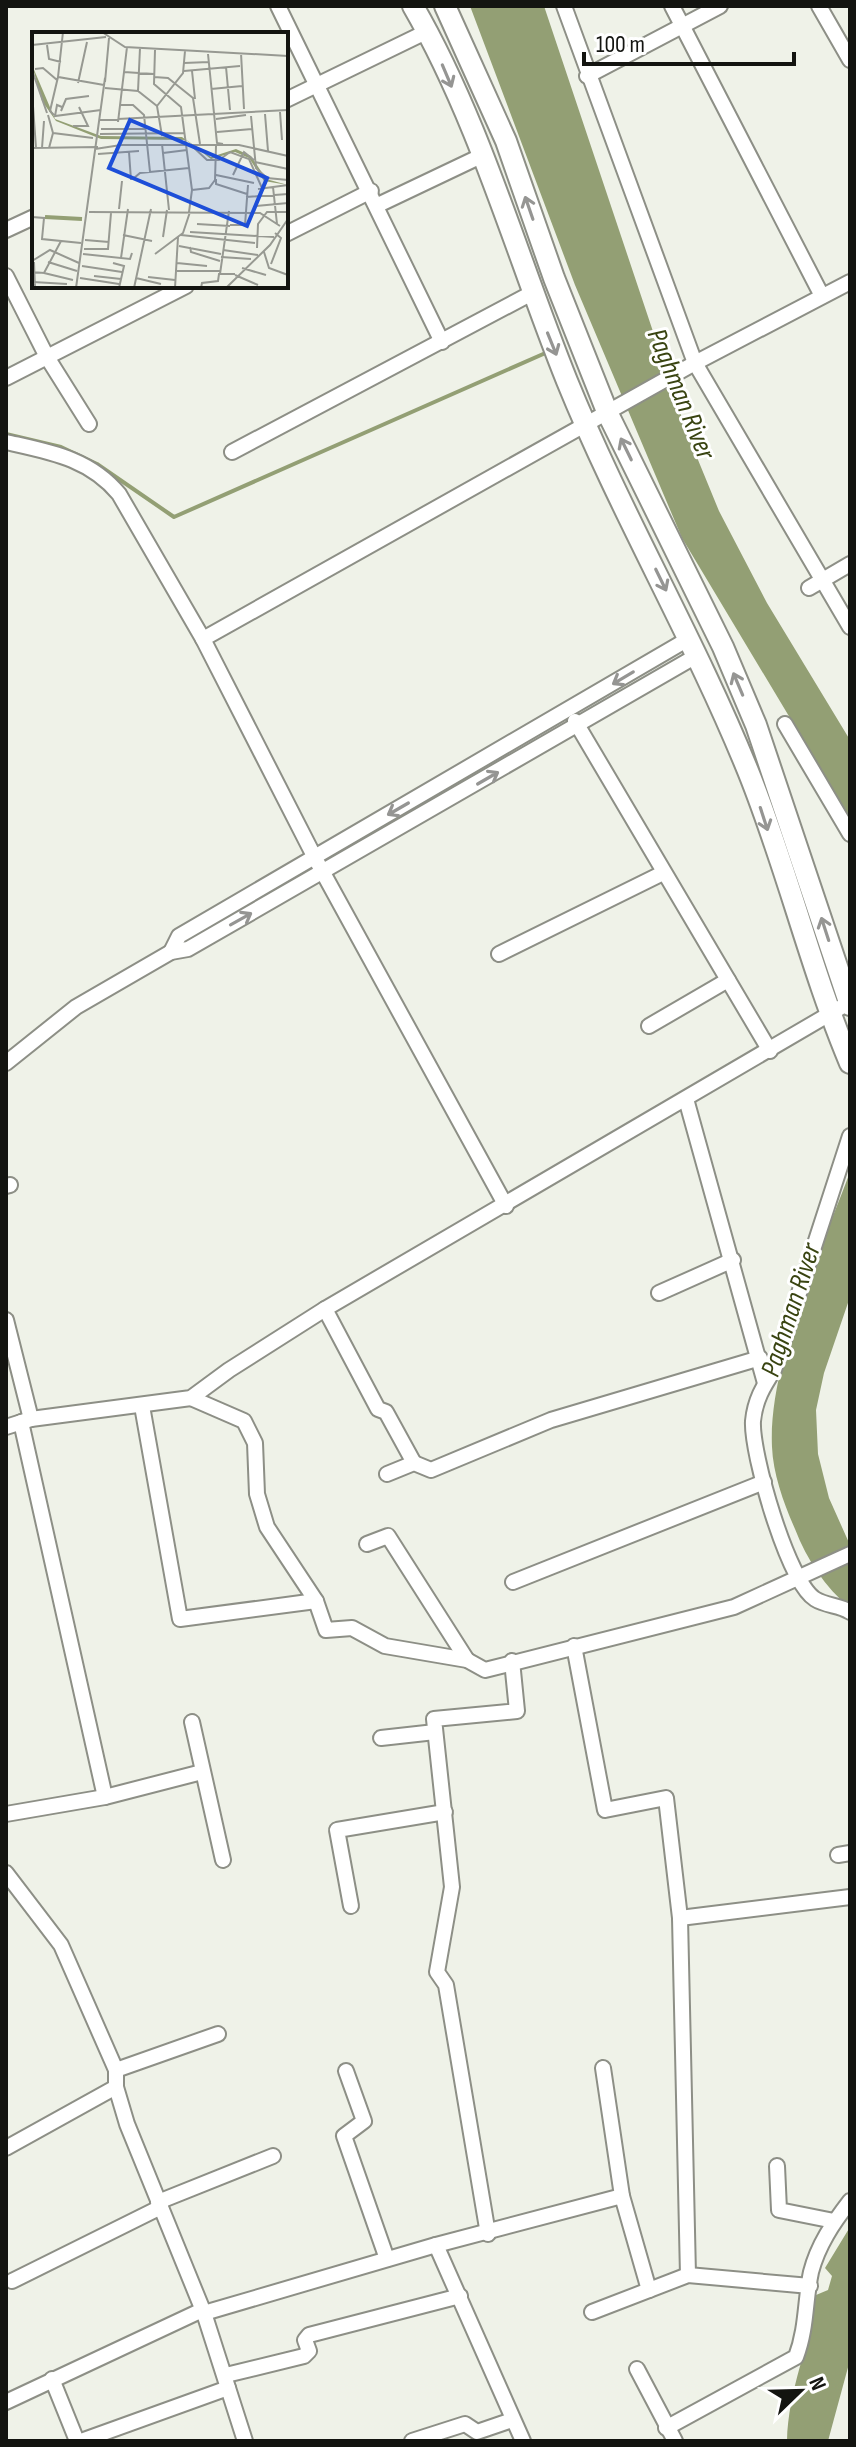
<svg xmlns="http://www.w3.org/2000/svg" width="856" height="2447" viewBox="0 0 856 2447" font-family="'Sofia Sans Condensed',sans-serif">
  <rect width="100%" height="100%" fill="#eff2e8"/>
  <g fill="#939f74">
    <polygon points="470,6 544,6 687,433 719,511 767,603 850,740 850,818 682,538 575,285"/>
    <path d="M850,1172V1297L824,1373L816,1410L818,1454L829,1498L850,1545V1608C825,1587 807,1560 795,1529C784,1504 773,1474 772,1447C768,1365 821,1250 850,1172Z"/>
    <path d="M850,2227V2360L828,2441H787C788,2390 810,2345 816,2295L828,2290L832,2276L825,2268Z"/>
  </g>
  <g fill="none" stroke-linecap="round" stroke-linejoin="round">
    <polyline stroke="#939f74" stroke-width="4" points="6,434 61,447 97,464 174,517 550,351"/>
    <g stroke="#8d8f86" stroke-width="18">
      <g id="street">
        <polyline points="278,6 442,342"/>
        <polyline points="564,6 695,363 850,627"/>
        <polyline points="672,6 822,296"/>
        <polyline points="819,6 850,60"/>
        <polyline points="587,76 720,6"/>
        <polyline points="286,100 428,31"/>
        <polyline points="378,205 481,156"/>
        <polyline points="6,230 34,217"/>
        <polyline points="286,234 371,191"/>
        <polyline points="6,276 47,357 89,424"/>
        <polyline points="6,378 186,286"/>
        <path d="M6,442C50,452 89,458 119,494L203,639L315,858L506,1206"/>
        <polyline points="232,452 532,293"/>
        <polyline points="809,588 850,564"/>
        <polyline points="203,639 695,363 850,282"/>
        <polyline points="575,721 770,1051"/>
        <polyline points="785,724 850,834"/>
        <polyline points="171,952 179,936 690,638"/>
        <polyline points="499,954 663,873"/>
        <polyline points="649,1026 728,980"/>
        <polyline points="6,1063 76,1007 171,952 188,949 698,655"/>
        <polyline points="686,1099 765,1383"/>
        <path d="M850,1136L774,1370C763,1387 755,1400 753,1421C751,1453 788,1582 815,1599C826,1606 840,1605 850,1612"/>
        <polyline points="6,1186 10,1185"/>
        <polyline points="659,1293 733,1260"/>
        <polyline points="325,1309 378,1409 386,1412 414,1463"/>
        <polyline points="6,1320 31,1419"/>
        <polyline points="191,1398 244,1421 255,1443 257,1494 267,1527 316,1601 326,1630 352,1628 385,1646 467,1660 485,1670 734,1607 850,1554"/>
        <polyline points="142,1406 180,1619 316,1601"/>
        <polyline points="21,1422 105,1797"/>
        <polyline points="6,1427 31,1419 191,1398 229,1370 325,1309 850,1002"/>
        <polyline points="387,1474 414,1463 431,1470 551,1420 760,1358"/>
        <polyline points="367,1544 388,1536 467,1660"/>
        <polyline points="513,1582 764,1482"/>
        <polyline points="574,1646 605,1810 666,1798 680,1918 688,2275"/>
        <polyline points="192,1722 223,1860"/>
        <polyline points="381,1738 435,1732"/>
        <polyline points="6,1814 105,1797 202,1772"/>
        <polyline points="838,1855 850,1853"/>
        <polyline points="6,1873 61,1945 116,2070 116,2087 127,2124 204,2313 245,2441"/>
        <polyline points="351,1906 337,1830 445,1812"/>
        <polyline points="680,1918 850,1897"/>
        <polyline points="603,2068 622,2196 649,2290"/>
        <polyline points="116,2070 218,2034"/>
        <polyline points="346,2071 364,2121 344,2136 387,2259"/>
        <polyline points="6,2148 116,2087"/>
        <polyline points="777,2166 779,2210 834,2221"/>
        <polyline points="158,2202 273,2156"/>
        <polyline points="488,2234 446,1985 437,1972 452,1887 434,1719 517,1711 512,1661"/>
        <polyline points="436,2245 523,2441"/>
        <polyline points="12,2281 161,2207"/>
        <polyline points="592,2312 688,2275 810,2286"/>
        <polyline points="637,2369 675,2441"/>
        <polyline points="226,2375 304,2356 309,2351 305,2340 309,2335 460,2296"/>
        <polyline points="52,2379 77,2441"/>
        <polyline points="6,2402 198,2312 204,2313 436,2245 622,2196"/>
        <path d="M666,2428L796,2357C807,2328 805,2300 811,2272C818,2245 833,2223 850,2201"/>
        <polyline points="81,2441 228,2388"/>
        <polyline points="412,2441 465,2424 477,2432 512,2420"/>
      </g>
    </g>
    <g stroke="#8d8f86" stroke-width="24">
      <g id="secondary">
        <path d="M413,6C480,122 517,257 567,381C621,514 694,638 748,771C787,867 810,968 850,1063"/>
        <polyline points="445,6 506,141 554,278 608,414 723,647 756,725 850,1005"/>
      </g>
    </g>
    <use href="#street" stroke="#fff" stroke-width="14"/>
    <use href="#secondary" stroke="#fff" stroke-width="20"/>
  </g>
  <defs><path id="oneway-shaft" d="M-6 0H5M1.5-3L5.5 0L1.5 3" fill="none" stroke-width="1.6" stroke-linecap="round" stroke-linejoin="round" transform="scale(2)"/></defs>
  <g stroke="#959593">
    <use href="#oneway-shaft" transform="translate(447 76) rotate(67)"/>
    <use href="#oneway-shaft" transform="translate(529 208) rotate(-109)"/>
    <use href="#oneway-shaft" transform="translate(552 344) rotate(68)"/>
    <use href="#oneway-shaft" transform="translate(626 449) rotate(-116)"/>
    <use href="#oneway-shaft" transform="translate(661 580) rotate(64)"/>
    <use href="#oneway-shaft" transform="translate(623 678) rotate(149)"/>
    <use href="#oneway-shaft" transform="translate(738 684) rotate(-113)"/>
    <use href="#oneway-shaft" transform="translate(488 778) rotate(-30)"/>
    <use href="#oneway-shaft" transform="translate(398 809) rotate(150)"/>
    <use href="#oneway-shaft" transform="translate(764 819) rotate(72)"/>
    <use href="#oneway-shaft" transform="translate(241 919) rotate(-29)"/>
    <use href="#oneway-shaft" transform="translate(825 929) rotate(-108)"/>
  </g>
  <g text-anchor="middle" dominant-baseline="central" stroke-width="6" stroke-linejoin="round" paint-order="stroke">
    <g font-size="28" font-style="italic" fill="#394411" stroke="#fff">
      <text transform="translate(681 394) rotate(68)">Paghman River</text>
      <text transform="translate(791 1310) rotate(-72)">Paghman River</text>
    </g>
  </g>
  <g transform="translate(32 32)">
    <rect width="256" height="256" fill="#eff2e8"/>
    <path d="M0,33L23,87L69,104L150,105L179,125L204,117L219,124L234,147L256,153L232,149L217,126L203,120L179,127L154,108L69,107L24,89L10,69Z" fill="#939f74"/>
    <path fill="none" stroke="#939f74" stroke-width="4" d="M13,185L50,187"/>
    <path fill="none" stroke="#979992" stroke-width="2" d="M70,0L93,15L256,24M0,13L74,5M15,13L17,27L29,30M123,18L122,52L149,75L160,158L157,180M209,21L212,77M176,22L185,111L191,112M152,31L177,30M194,35L198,78M3,37L11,36L25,48M0,38L15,81M152,39L208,34M160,39L163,67M92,40L122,42M26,45L31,0M122,45L136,46L161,66L168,112M73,50L77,6M46,51L55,10M73,56L106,59L125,74L130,104M179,57L210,54M106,59L108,16M0,60L4,116M88,73H101L112,83L118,140M125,74L151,41L153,19M30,75L25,73L23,84L69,78M29,79L34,67L57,64M248,80L250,108M233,82L236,119M16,83L21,101L17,116M22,83L18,79L26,45L72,53M219,84L224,136L235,146L256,148M184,87L214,83M67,88L256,78M86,90L95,15M41,94H56L47,75M69,97H114M185,100L220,97M21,101L61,106M68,102L152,101M130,112L137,178M160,114L175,128H187L198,120L217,127L230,156M0,116L66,115M10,116L12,89M63,117L89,113H207L256,124M97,120L99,148M131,121L155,118M66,122L107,119M223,130L256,137M184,143L222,151M201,143L212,120L222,128M102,146L108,141L157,136M184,147V152L215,162M241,155L245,192M226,157L256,153M160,158L177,156L183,148L184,114M214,165L256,162M224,174L256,171M87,177L90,149M57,180L228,181L248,194M0,185L12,186L10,207L49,211M165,192L198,194M198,193H213L216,153M158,200L242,205M91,203L120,209M149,203L223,211M131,205L135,178M53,208L77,210M147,214L189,222M158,215L159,220L188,229M225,216L226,192L235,180H256M52,217H76L79,181M191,218L226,223M232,220L237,236L256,243M51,222L98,227L100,221M123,222L151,201L158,180M189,225L219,227M89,226L96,177M0,229L18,218L47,231M2,230L3,256M16,230L45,239M81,231L92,234L87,256M145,231L175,234M239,232L249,206L243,201M50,234L90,240M210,236L234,243M145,239H188M0,240L12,241L29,209M12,241L41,248M188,242L197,179M203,243L226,253M62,244L89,247M116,245L143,248M48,246L87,252M104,246L129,252M1,250L35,252M44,256L73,46M102,256L119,177M143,256L146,205M169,256L170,251L186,249L187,242H203M194,256L238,213L256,187"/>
    <path fill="#1d4ed8" fill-opacity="0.15" stroke="#1d4ed8" stroke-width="4" d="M98,88L235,146L215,194L77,136Z"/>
    <rect width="256" height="256" fill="none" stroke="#131410" stroke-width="4"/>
  </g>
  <rect width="856" height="2447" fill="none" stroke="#131410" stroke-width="16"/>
  <g transform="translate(800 2391) rotate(67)" stroke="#ffffff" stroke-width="6" paint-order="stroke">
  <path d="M0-6L14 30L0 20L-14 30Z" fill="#131410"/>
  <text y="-12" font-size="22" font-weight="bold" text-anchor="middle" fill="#131410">N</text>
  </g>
  <path d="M584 52v12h210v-12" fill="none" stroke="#131410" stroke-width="4"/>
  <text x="596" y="52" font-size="24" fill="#131410" stroke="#ffffff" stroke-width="6" paint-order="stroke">100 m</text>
</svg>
